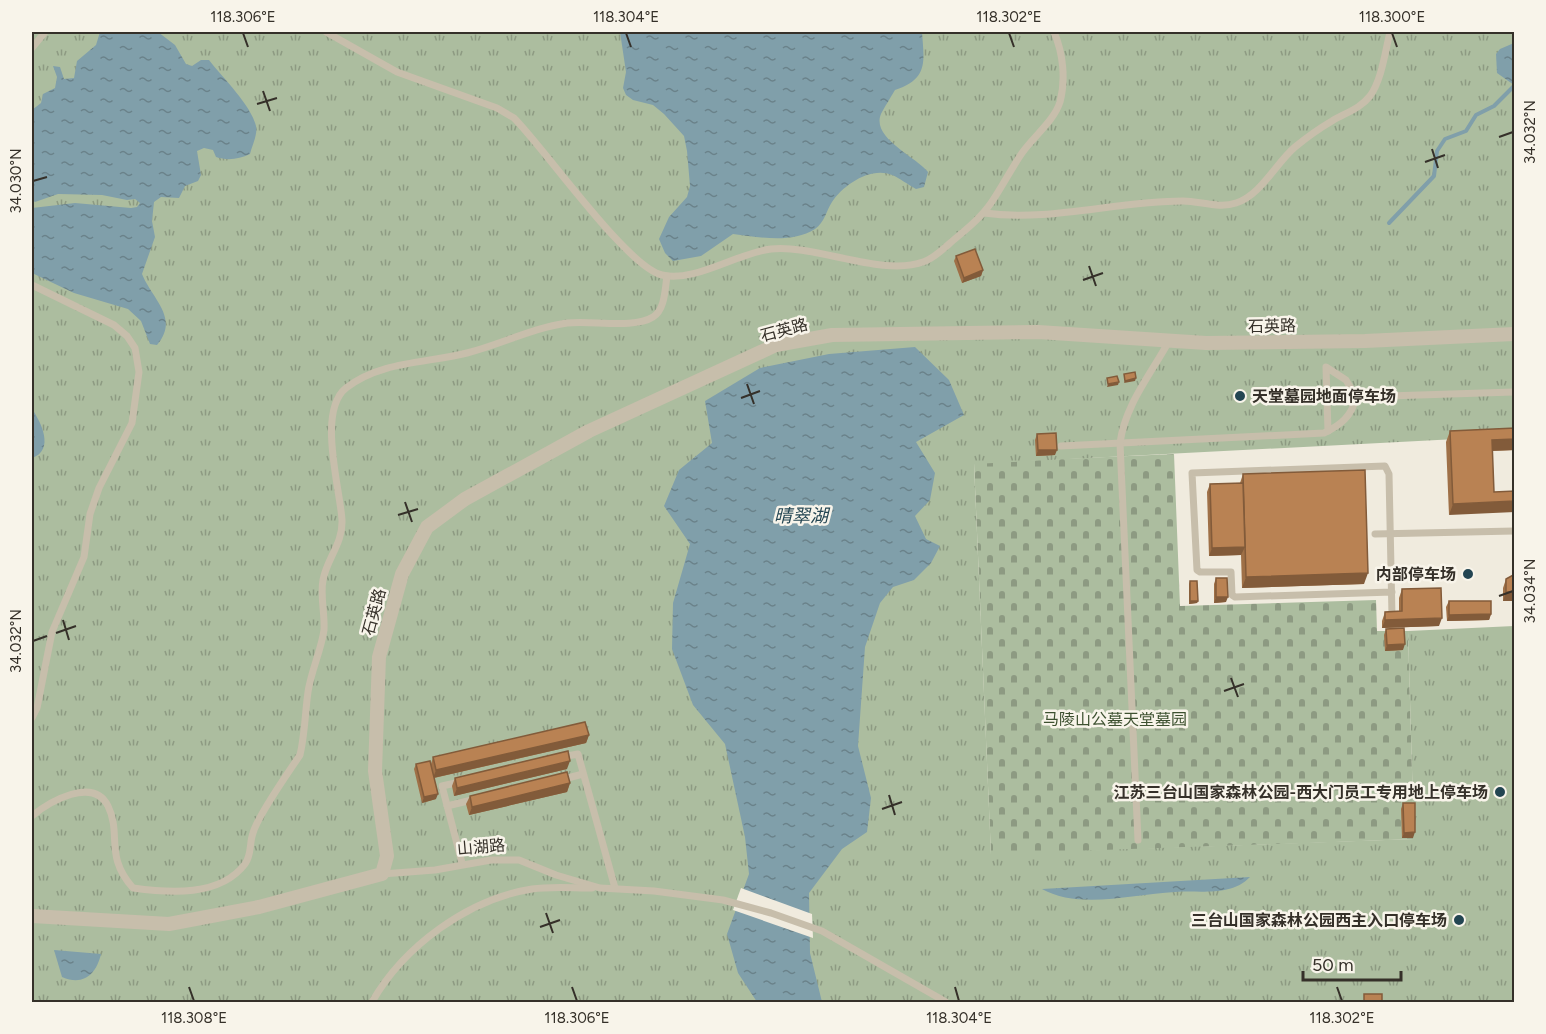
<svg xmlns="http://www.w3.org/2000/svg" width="1546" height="1034" viewBox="0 0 1546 1034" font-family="Figtree,'Noto Sans SC',sans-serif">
  <defs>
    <pattern id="cemetery-stones" width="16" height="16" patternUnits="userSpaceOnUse" patternTransform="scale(1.5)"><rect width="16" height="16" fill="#acbd9f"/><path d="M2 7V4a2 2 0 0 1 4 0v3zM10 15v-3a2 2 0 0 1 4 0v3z" fill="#8d9a82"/></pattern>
    <pattern id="park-tufts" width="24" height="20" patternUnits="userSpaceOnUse" patternTransform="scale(1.5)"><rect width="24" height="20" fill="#acbd9f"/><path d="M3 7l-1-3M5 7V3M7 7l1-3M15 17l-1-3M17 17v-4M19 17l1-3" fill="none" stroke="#8d9a82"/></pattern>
    <pattern id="water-ripples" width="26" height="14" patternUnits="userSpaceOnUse" patternTransform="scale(1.5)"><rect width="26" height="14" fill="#809faa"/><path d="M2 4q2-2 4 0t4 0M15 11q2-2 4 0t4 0" fill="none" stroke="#6a828a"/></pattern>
  </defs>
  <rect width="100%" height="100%" fill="#f0ebde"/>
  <polygon fill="url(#cemetery-stones)" points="1174,454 1180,606 1376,600 1377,631 1408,631 1414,839 991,855 974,463"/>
  <polygon fill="url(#park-tufts)" points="32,32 1514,32 1514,436 974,464 991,854 1414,839 1408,631 1514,626 1514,1002 32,1002"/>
  <g fill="url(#water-ripples)">
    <path d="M100,32H158L175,45L186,64L192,66L201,60H209C223,78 251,105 256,126C258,134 252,146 250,154C239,159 228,161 216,157L213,150L204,148L197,151L201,175L198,181L185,186L179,198L161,197L154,202L152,221L155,237L142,274C152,299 180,318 157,345L150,344L141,321L128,309L74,293L32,273V208L75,203L131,208L137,207L140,203L135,199L127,200L102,195L58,194L35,202L32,200V110L41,103L43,94L55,88L57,77L53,66L60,67L64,79L74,78L77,61L96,45Z"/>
    <path d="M620,32H922C924,61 929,79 895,90C891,97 884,108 881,114C871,138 915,156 928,172L924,187L916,189C908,185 900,178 892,175C871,166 843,185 832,202C826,211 825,222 815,229C791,244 759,237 733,234L701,256L673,261L665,253L659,239L669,217L687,197L690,186L687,151L684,136L664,114L653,105L633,100L626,95L623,88L626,72Z"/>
    <polygon points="1514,43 1514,85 1497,73 1496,54 1500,49"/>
    <polygon points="915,347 949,380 964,415 916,442 935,473 930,500 915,516 926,539 940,546 931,563 914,580 893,587 880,603 865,647 858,746 871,798 867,832 842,849 809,893 810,953 822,1002 757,1002 738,973 727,934 749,874 745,837 725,744 693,705 672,649 673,603 690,544 664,506 679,470 712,443 705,401 760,368 829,354"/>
    <path d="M32,409C41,422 55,450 32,458Z"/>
    <path d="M1250,877C1231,897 1200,890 1175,892C1134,894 1079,910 1042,889Z"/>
    <path d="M54,950L101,954C96,975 83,986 62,977Z"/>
  </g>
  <polygon fill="#f0ebde" points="741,888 812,914 813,938 733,910"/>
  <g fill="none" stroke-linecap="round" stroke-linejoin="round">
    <polyline stroke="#809faa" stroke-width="4" points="1389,223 1434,176 1437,151 1445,139 1466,131 1476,115 1494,106 1514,86"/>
    <g stroke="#c7beab" stroke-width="7">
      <path d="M326,32L397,72L497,108L514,118C545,149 627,267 662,275C694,283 737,253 771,249C814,244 882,277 923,262C933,259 942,250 949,244C964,231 980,219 991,203C1002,187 1011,169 1022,153C1033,137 1054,121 1060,102C1066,79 1063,53 1054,32"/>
      <polyline points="32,48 45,32"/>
      <path d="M984,213C1050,222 1116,201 1183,201C1200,201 1219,209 1236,203C1261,195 1276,163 1295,147C1306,138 1320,128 1332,121C1345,113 1360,109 1370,96C1382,79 1385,52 1390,32"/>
      <polyline points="32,285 114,325 127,336 135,348 139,372 132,423 99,488 90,514 84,557 52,632 37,708 32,718"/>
      <polyline points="1328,431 1326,367 1346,380 1356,397"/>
      <path d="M1061,446L1324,433C1341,425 1352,416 1356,397L1514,392"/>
      <polyline points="1375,534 1514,531"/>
      <polyline points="1392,592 1235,597 1232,595 1231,572 1200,572 1197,570 1192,473 1385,466 1389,474 1392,616"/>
      <polyline points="562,757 578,754 615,888"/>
      <polyline points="560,780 583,774"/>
      <polyline points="460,782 442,786 462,863"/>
      <polyline points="447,806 476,799"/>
      <path d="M32,816C49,802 93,776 108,806C122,835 104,855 133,888C169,893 220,897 245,864C252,854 249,844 253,833C258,815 288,773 300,755C305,734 305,713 308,692C311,671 321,651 324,630C325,614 320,596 323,580C327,558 343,544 342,520C340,488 317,411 346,388C380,361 428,363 467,353C502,344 532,328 567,323C591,320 634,329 653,317C665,310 665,289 667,276"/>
      <path d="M1138,840L1120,443C1125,405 1151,374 1169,341"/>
      <polyline points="382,874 435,870 491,860 519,860 556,875 600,888 654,891 723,900 771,913 822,931 946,1002"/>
      <path d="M372,1002C404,946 468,899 532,889C551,886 573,888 592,888"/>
    </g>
    <polyline stroke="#c7beab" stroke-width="14" points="32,916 169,924 259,907 382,874 387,856 375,771 379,657 402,574 427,527 465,499 589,431 776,345 832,335 1038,332 1206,343 1365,341 1514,334"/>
  </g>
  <g fill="#9f7047">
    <polygon points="956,256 983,270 981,276 962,283 954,261"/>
    <polygon points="1515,428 1515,450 1492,451 1449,515 1446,442 1450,431"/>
    <polygon points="1037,434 1055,455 1036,456 1035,440"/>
    <polygon points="1243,474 1364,584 1242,588 1241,555 1209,556 1207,492 1210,484 1240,483"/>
    <polygon points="1515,574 1515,607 1512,607 1512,601 1503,601 1503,588 1506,579"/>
    <polygon points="1216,578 1226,602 1214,603 1214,584"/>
    <polygon points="1190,581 1198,601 1197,603 1189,604 1189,584"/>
    <polygon points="1402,589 1439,626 1382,628 1382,621 1385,612 1399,612 1399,598"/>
    <polygon points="1449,601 1491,614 1489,620 1447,621 1446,607"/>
    <polygon points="1386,629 1403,650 1385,651 1384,635"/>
    <polygon points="589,735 586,743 434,778 436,799 422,803 414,769 416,764 431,764 433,757"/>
    <polygon points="567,769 454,796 452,786 455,778"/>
    <polygon points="570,783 567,792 469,815 466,804 470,796"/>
    <polygon points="1403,803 1413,838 1402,838 1401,809"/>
  </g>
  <g fill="#825b3a">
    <polygon points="983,270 981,276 962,283 964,278"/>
    <polygon points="1136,378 1135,381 1124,383 1125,381"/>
    <polygon points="1119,382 1118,385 1107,387 1108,384"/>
    <polygon points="1515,439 1515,450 1488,451 1492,440"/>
    <polygon points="1038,450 1057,450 1055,455 1036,456"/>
    <polygon points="1515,501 1515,512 1449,515 1453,504"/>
    <polygon points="1245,547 1241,555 1209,556 1212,548"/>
    <polygon points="1368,573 1364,584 1242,588 1246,577"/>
    <polygon points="1506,592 1515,592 1512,601 1503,601"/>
    <polygon points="1216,597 1228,597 1226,602 1214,603"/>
    <polygon points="1190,601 1198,601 1197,603 1189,604"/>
    <polygon points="1491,614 1489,620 1447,621 1449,615"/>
    <polygon points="1442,618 1439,626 1382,628 1385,620"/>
    <polygon points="1405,644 1403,650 1385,651 1387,645"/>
    <polygon points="589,735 586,743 433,778 436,770"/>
    <polygon points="570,761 567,769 454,796 457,788"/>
    <polygon points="570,783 567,792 469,815 472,807"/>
    <polygon points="438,794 436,799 422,803 424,797"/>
    <polygon points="1415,832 1413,838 1402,838 1404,833"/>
  </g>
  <g fill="#b98253" stroke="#825b3a" stroke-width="1.5">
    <polygon points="975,249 983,270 964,278 956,256"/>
    <polygon points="1135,372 1136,378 1125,381 1124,374"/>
    <polygon points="1117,376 1119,382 1108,384 1107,378"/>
    <polygon points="1515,428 1515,439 1492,440 1494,492 1515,491 1515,501 1453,504 1450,431"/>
    <polygon points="1056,433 1057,450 1038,450 1037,434"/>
    <polygon points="1365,470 1368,573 1246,577 1243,474"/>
    <polygon points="1243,483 1245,547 1212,548 1210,484"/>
    <polygon points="1515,574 1515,592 1506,592 1506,579"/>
    <polygon points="1216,578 1227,578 1228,597 1216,597"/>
    <polygon points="1190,581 1197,581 1198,601 1190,601"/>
    <polygon points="1441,588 1442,618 1385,620 1385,612 1402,611 1402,589"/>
    <polygon points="1449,601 1491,601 1491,614 1449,615"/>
    <polygon points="1404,628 1405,644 1387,645 1386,629"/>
    <polygon points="585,722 589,735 436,770 433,757"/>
    <polygon points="568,751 570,761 457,788 455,778"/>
    <polygon points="430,761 438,794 424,797 416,764"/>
    <polygon points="567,772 570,783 472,807 470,796"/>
    <polygon points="1403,803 1415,803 1415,832 1404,833"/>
    <rect x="1364" y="994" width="18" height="8"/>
  </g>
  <path fill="none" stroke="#353029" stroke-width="2" d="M243,33L248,47M626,33L631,47M1009,33L1014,47M1392,33L1397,47M263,91L270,111M257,104L277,98M1499,137L1513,132M1432,149L1438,168M1425,162L1445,155M33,181L47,177M1089,266L1096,286M1083,280L1103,273M747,384L754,404M741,398L760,391M405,502L412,522M398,515L418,509M1499,596L1513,591M63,620L69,640M56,633L76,626M33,641L47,636M1231,678L1238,697M1224,691L1244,684M889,795L895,815M882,809L902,802M546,913L553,933M540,927L560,920M189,987L194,1001M572,987L577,1001M955,987L959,1001M1337,987L1342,1001"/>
  <g fill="#234552" stroke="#f8f4ea" stroke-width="2">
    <circle cx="1240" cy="396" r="6"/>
    <circle cx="1468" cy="574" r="6"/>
    <circle cx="1500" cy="792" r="6"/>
    <circle cx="1459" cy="920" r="6"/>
  </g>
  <g text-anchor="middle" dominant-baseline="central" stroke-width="5" stroke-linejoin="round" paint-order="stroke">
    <g font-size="16" fill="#353029" stroke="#f8f4ea">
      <text transform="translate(1272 326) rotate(-1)">石英路</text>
      <text transform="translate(784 330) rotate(-15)">石英路</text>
      <text transform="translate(374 612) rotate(-75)">石英路</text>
      <text transform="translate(481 847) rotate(-5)">山湖路</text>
    </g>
    <g font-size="16" font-weight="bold" fill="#353029" stroke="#f8f4ea" text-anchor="end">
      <text x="1252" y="396" text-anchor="start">天堂墓园地面停车场</text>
      <text x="1456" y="574">内部停车场</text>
      <text x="1488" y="792">江苏三台山国家森林公园-西大门员工专用地上停车场</text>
      <text x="1447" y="920">三台山国家森林公园西主入口停车场</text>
    </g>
    <g font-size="16" fill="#3d5130" stroke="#f8f4ea">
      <text x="1115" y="719">马陵山公墓天堂墓园</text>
    </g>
    <g font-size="18" font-style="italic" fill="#234552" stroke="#f8f4ea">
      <text x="801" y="516">晴翠湖</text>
    </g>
  </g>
  <rect width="1546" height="1034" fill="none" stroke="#f8f4ea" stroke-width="66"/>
  <path d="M1303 971v9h98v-9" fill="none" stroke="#353029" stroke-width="3"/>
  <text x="1312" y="971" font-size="18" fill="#353029" stroke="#f8f4ea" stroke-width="4.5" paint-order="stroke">50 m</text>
  <rect x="33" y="33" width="1480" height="968" fill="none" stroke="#353029" stroke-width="2"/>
  <g font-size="15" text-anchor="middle" fill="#353029">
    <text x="243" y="22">118.306°E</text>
    <text x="626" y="22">118.304°E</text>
    <text x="1009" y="22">118.302°E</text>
    <text x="1392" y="22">118.300°E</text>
    <text transform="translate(1530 132) rotate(-90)" y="5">34.032°N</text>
    <text transform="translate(16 181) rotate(-90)" y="5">34.030°N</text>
    <text transform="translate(1530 591) rotate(-90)" y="5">34.034°N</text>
    <text transform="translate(16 641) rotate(-90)" y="5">34.032°N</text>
    <text x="194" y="1023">118.308°E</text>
    <text x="577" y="1023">118.306°E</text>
    <text x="959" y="1023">118.304°E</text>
    <text x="1342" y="1023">118.302°E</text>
  </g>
</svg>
